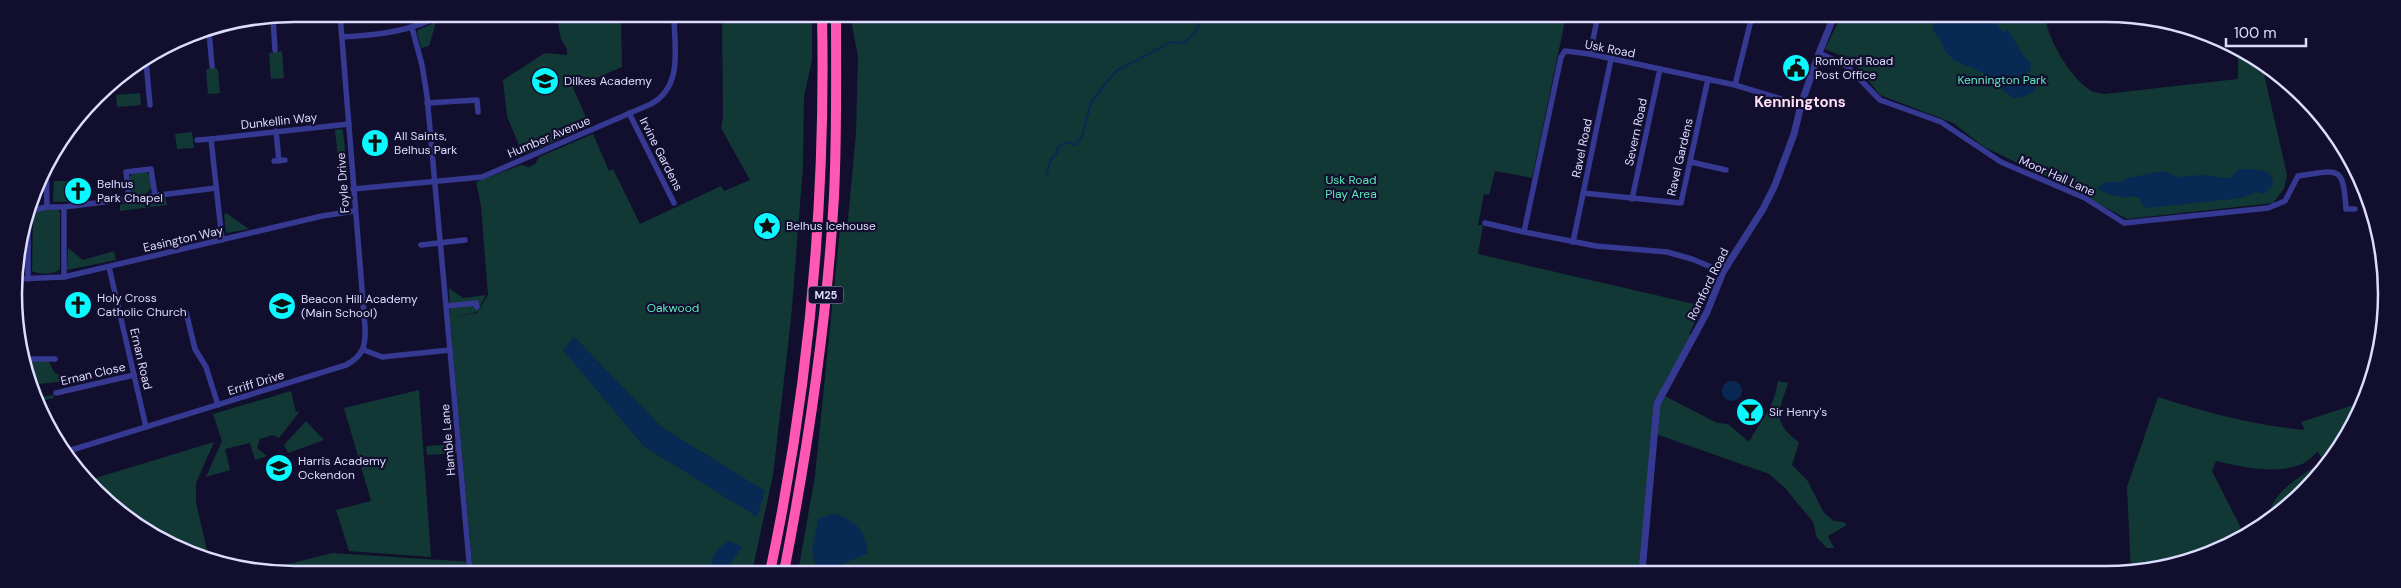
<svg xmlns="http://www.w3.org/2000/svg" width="2401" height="588" viewBox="0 0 2401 588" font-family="'DM Sans',sans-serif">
  <rect width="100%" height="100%" fill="#120f2e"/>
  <g fill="#113834" fill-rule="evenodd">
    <polygon points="556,14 621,14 622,67 573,88 590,126 523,155 507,116 503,80 545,53 567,55 567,49 561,39"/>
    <path d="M722,14H812V60L804,96L803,167L791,319L773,475L752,572L252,570L269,569L332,553L472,562L450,319L449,288L463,298L486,295L477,312L456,317L477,313L488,295L481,206L476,182L521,165L529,167L535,164L539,157L593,134L609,171L613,169L640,224L721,186L724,191L750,180L721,128L723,117ZM574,337L661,427L764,491L757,516L644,446L564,350Z"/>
    <path d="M850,14L1532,15L1565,21L1532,178L1495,171L1489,195L1484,194L1478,225H1483L1478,254L1703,306L1689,334L1694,337L1661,394L1717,423L1728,424L1749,442C1761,419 1774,409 1778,381L1788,383C1779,412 1771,422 1799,442L1792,465L1807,480L1824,513L1834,521L1844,522L1847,525L1828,536L1834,548H1827L1817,538L1813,522L1785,488L1769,474L1653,433L1642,572H798L815,476L840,229L847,230L856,133L858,57Z"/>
    <path d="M1841,16H2045C2048,40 2070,77 2090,90C2094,93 2101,93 2105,94L2238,79V48L2247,51L2262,65L2287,175L2284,189L2273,203L2127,219L2068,187L1984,147L1953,123L1880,95L1852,60L1825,49Z"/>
    <polygon points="436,22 429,46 421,48 417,32 418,30"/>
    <polygon points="282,51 284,78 271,79 269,53"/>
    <polygon points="214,66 218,70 220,93 208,94 206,70"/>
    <polygon points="140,93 141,105 117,107 116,95"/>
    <polygon points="341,129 343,131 348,178 340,179 335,130"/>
    <polygon points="192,132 194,148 177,149 175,134"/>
    <circle cx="140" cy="183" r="12"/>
    <polygon points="54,181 77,181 78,183 72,184 72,197 83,199 84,201 53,202"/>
    <polygon points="166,198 167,205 120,211 120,204"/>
    <path d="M38,209H58L60,213V269C53,275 41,275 32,271L33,218L34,213Z"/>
    <polygon points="226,213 249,229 226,233 224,215"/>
    <polygon points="68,248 83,260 114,251 116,260 67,270"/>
    <polygon points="23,360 48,360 54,372 65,378 66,381 39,384 42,397 53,395 54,398 40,401 23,367"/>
    <polygon points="419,390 431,557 349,551 336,510 371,501 344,408"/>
    <polygon points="291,391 296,412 300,411 279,438 273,435 260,439 257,448 267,456 255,460 250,443 225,449 230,470 206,477 222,441 213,414"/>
    <path d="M2158,397C2208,413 2253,425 2305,430L2301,422L2363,402L2358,418L2305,492L2268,519C2271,491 2302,476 2323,461L2318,452C2313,455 2308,462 2302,464C2275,475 2243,467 2216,461L2212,471L2245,536L2231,545L2143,572H2131L2127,487Z"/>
    <polygon points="306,421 324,440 288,453 284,445"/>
    <polygon points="214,442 196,483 196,502 208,555 154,537 89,480"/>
    <polygon points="456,444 458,453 427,455 426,446"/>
  </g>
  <g fill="#082954">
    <path d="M1933,16H1992C1993,19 2001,30 2004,32L2008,30C2017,42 2019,54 2031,63L2030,71L2024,74V77L2033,75L2037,79L2035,91L2020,98H2013L1983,73L1954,60L1944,50L1940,39L1936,35L1933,30Z"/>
    <path d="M2239,169C2254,170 2274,166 2273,186L2263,194L2256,192L2241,198L2148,208L2143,206L2140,198L2132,196C2122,200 2106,194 2097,188L2104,182H2121L2127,178L2164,171L2177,177L2204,175L2225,178H2230Z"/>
    <polygon points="574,337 661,427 765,491 757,517 644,446 563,350"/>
    <circle cx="1732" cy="391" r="10"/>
    <path d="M835,513C858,524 863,527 868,553L824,572L816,567L812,551L818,519Z"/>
    <path d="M730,541L742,547L730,564L732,572H712C710,557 717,546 730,541Z"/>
  </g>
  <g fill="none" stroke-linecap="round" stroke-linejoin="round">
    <polyline stroke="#082954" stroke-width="2" points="1046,177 1051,159 1057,153 1058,147 1066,142 1076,145 1083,134 1091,102 1116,71 1171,42 1185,43 1198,28 1202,15"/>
    <g stroke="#363991" stroke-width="5.5">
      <polyline points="273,18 275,50"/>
      <polyline points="412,28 422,65 427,96 470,572"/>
      <polyline points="209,31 212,66"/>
      <path d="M342,37C377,35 411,32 442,14"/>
      <path d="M1819,53L1847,66L1880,100L1941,122L2001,162L2085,198L2124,223L2268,208L2285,201L2298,176C2339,170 2343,164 2346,209H2355"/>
      <polyline points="1590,54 1598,15"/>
      <polyline points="146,61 150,105"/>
      <polyline points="1735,85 1752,16"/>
      <polyline points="427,103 477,100 478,112"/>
      <polyline points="629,113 674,203"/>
      <polyline points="276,131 279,161"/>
      <polyline points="197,140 211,139"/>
      <polyline points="274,161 285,160"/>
      <polyline points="1691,162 1726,170"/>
      <path d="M353,189L482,177L651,104C684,86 674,46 674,14"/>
      <polyline points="1583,193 1681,203 1708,79"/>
      <polyline points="129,199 126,172 151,169 155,195"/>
      <polyline points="1632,199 1660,69"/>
      <polyline points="47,207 64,207 216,188"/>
      <polyline points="32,210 47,207 46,166"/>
      <polyline points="1485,223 1524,232"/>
      <polyline points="222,240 211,139 349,124"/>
      <polyline points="1573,242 1611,59"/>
      <polyline points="421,245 465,240"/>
      <polyline points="109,267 146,427"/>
      <polyline points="1723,272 1692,259 1667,252 1596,246 1524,232 1561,57 1565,51 1590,54 1735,85 1801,105"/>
      <polyline points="64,277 64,207"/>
      <polyline points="15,279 64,277 322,216 355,211"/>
      <polyline points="28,279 28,224"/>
      <polyline points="446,306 476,303 477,307"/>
      <polyline points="186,312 195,349 206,367 218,405"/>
      <polyline points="364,350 382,357 450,350"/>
      <polyline points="23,359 55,359"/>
      <polyline points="56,393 134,375"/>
      <path d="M65,452L346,365C363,356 366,346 365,327L340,14"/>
    </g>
    <polyline stroke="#363991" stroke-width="7" points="1642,572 1657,404 1707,312 1723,272 1763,209 1775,185 1794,134 1801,105 1819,53 1834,16"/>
    <g stroke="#ff57b4" stroke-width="10">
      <path d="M770,572C809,388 826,202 822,14"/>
      <path d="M784,572C808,448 827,322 834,196C837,136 836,75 836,14"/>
    </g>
  </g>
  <defs>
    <g id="civic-disc" transform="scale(1.4375)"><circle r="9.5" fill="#08f9ff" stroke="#120f2e"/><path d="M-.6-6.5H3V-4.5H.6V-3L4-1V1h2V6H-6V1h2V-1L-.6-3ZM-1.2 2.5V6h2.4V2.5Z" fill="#111"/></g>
    <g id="school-disc" transform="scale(1.4375)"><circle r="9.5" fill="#08f9ff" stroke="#120f2e"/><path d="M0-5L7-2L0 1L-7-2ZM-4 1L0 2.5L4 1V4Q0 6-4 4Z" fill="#111"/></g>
    <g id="church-disc" transform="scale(1.4375)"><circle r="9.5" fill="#08f9ff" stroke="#120f2e"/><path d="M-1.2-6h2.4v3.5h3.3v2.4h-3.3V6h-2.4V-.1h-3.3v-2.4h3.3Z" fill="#111"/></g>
    <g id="sight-disc" transform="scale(1.4375)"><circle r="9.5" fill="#08f9ff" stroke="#120f2e"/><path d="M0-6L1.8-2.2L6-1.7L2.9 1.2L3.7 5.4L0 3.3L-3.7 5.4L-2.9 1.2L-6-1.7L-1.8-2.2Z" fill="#111"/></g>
    <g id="bar-disc" transform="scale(1.4375)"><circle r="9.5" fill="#08f9ff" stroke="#120f2e"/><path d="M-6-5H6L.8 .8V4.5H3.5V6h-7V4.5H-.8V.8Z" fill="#111"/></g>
  </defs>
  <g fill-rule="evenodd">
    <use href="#civic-disc" x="1796" y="68"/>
    <use href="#school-disc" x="545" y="81"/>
    <use href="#church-disc" x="375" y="143"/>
    <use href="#church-disc" x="78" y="191"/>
    <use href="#sight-disc" x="767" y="226"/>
    <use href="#church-disc" x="78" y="305"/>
    <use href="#school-disc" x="282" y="306"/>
    <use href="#bar-disc" x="1750" y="412"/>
    <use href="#school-disc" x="279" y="468"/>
  </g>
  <g text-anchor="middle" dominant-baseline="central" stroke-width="4.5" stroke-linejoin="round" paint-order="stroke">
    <rect fill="#120f2e" stroke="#a09ec0" stroke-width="1" x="808.5" y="286.5" width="35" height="17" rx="4"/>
    <g font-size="11" font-weight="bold" fill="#dddcff">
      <text x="826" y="295">M25</text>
    </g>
    <g font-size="12" fill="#dddcff" stroke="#120f2e">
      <text transform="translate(1610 49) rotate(11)">Usk Road</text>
      <text transform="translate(279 121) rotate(-6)">Dunkellin Way</text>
      <text transform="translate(1636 132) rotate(-78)">Severn Road</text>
      <text transform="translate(549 137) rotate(-23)">Humber Avenue</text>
      <text transform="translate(1582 148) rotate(-78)">Ravel Road</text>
      <text transform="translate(661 154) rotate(63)">Irvine Gardens</text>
      <text transform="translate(1680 157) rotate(-77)">Ravel Gardens</text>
      <text transform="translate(2057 176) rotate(24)">Moor Hall Lane</text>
      <text transform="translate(343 183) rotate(-94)">Foyle Drive</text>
      <text transform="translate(183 239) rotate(-13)">Easington Way</text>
      <text transform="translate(1708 284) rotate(-64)">Romford Road</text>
      <text transform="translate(141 359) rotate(77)">Ernan Road</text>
      <text transform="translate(93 374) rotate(-13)">Ernan Close</text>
      <text transform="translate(256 383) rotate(-17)">Erriff Drive</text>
      <text transform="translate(448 440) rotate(-95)">Hamble Lane</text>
    </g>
    <g font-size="12" fill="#dddcff" stroke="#120f2e" text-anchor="start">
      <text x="1815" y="61">Romford Road<tspan x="1815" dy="14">Post Office</tspan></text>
      <text x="564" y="81">Dilkes Academy</text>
      <text x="394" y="136">All Saints,<tspan x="394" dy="14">Belhus Park</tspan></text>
      <text x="97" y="184">Belhus<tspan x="97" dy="14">Park Chapel</tspan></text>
      <text x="786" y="226">Belhus Icehouse</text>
      <text x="97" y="298">Holy Cross<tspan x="97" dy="14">Catholic Church</tspan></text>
      <text x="301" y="299">Beacon Hill Academy<tspan x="301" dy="14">(Main School)</tspan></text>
      <text x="1769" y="412">Sir Henry's</text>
      <text x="298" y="461">Harris Academy<tspan x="298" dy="14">Ockendon</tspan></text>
    </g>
    <g font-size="12" fill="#5cebbd" stroke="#120f2e">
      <text x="2002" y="80">Kennington Park</text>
      <text x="1351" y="180">Usk Road<tspan x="1351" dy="14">Play Area</tspan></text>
      <text x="673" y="308">Oakwood</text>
    </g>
    <g font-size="15" font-weight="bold" fill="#ffdef5" stroke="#120f2e">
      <text x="1800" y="102">Kenningtons</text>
    </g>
  </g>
  <path d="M0 0H2401V588H0ZM294 22H2106A272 272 0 0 1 2378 294V294A272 272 0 0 1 2106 566H294A272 272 0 0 1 22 294V294A272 272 0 0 1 294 22Z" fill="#120f2e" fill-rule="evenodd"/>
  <path fill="none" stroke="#dddcff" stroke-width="2.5" d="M294 22H2106A272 272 0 0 1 2378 294V294A272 272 0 0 1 2106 566H294A272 272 0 0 1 22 294V294A272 272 0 0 1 294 22Z"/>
  <path d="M2226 38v8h80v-8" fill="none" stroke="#dddcff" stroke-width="2.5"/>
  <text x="2234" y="38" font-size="15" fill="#dddcff" stroke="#120f2e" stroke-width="4" paint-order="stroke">100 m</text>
</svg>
